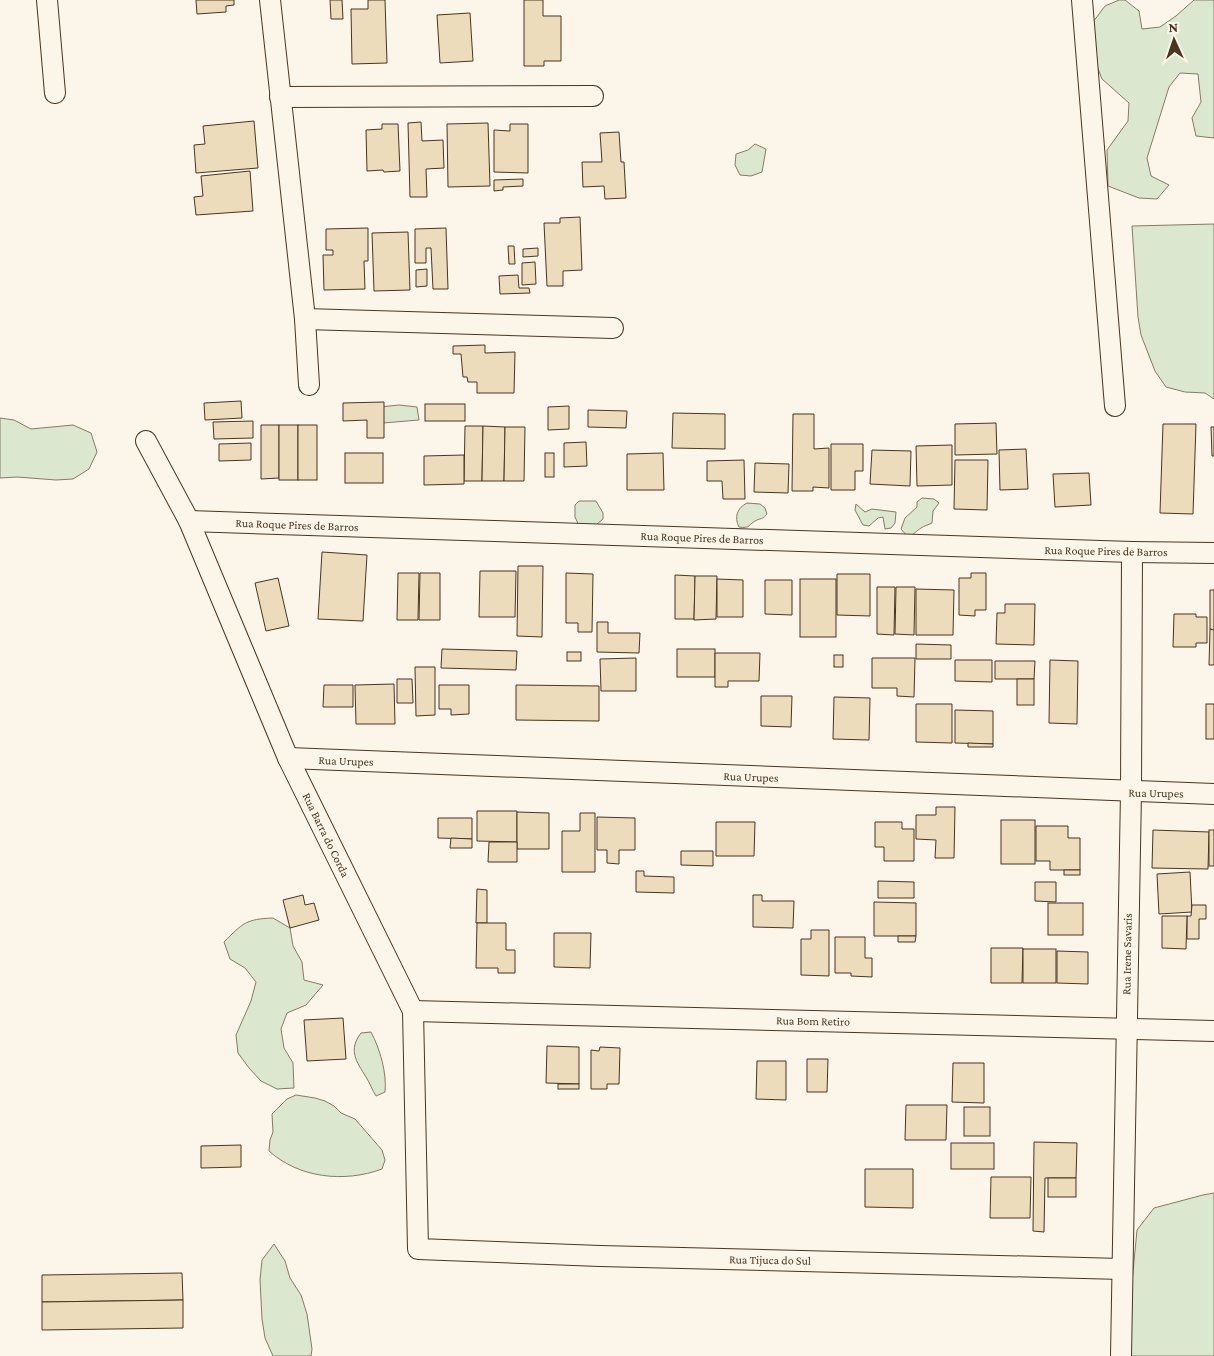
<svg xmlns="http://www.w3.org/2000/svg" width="1214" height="1356" viewBox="0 0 1214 1356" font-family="'Crimson Pro',serif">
  <rect width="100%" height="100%" fill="#fbf6e9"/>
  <g fill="#dce7d0" stroke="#887966">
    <polygon points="1119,0 1125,0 1139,11 1142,29 1160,27 1176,16 1194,0 1214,0 1214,138 1196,136 1192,118 1201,102 1198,74 1180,73 1169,87 1147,158 1151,176 1169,185 1157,199 1139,198 1108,186 1107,150 1128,121 1129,103 1102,79 1095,61 1093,22 1105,6"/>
    <polygon points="755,144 766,149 762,172 751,176 740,175 735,165 736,154 748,150"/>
    <polygon points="1214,224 1214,399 1205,393 1185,392 1166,387 1155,371 1141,335 1138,317 1132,226"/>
    <polygon points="399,405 417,407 419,420 383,423 380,407"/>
    <polygon points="0,418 14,420 31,429 73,425 91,433 97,452 89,469 73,479 56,480 17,477 0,478"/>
    <path d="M922,498L934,499L939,503L933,511L932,523C928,525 924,526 921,528C912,534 910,541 901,529L905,518L917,507V502Z"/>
    <polygon points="579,501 596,501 603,513 603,519 590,530 580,528 575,517 575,505"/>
    <path d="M747,503L760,504L765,508L767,514C763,519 762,518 757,520C748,524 751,529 739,527C734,517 737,508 747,503Z"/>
    <polygon points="856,504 865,512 872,509 896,512 895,523 891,528 885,529 883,517 878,518 869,526 863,525 855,510"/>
    <path d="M273,918L290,928L293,946L302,962L304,980L323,985L306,1005L287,1013L281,1029L284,1048L293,1063L294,1088L277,1089L261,1081L249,1068L238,1053L236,1035L251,1001L256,982L245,968L230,959L224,942C243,923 246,919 273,918Z"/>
    <path d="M371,1032C380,1049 387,1073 385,1092L376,1096C372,1090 370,1083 366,1077C356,1061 348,1050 361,1033Z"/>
    <path d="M296,1095L315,1098L325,1101L334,1106L341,1113L355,1119L382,1150L385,1160L382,1169C344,1183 299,1178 269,1151L270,1140L273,1132L272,1114L287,1099Z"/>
    <polygon points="1214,1193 1214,1356 1125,1356 1137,1230 1154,1208 1203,1195"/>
    <polygon points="274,1244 285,1261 290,1278 301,1295 307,1314 312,1349 311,1356 273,1356 265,1338 262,1319 260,1280 262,1260"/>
  </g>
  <g fill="#ecdcbc" stroke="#4a3520">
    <polygon points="196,0 234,0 234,5 226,6 226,12 197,14"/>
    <polygon points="330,0 342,0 343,19 331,19"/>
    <polygon points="368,0 385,0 387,63 352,64 351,9 368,9"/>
    <polygon points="524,0 543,0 543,16 561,16 561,61 544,61 544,66 524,66"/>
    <polygon points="470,13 473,61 440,63 437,15"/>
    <polygon points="254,121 258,168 196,173 194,145 205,144 203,126"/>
    <polygon points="421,122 422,141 443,140 444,168 426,169 427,197 410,197 408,123"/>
    <polygon points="488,123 490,186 448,187 447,124"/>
    <polygon points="382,124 398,124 400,171 384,172 383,170 367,171 366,130 382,129"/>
    <polygon points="510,124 528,124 528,173 494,172 494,130 510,131"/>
    <polygon points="619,132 621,162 624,162 626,198 605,199 604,186 583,187 582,162 602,162 600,133"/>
    <polygon points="250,171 253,211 196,215 194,197 203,196 201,176"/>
    <polygon points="523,179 523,186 503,187 503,190 494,191 494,180"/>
    <polygon points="580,217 582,270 563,271 563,286 547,286 544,223 560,223 560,218"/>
    <polygon points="368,228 368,261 364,261 365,289 324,290 323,255 333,255 333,250 326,250 326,229"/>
    <polygon points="446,228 448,289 433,289 431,248 426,248 426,263 415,263 415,229"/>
    <polygon points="408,232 410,290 374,291 372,233"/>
    <polygon points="508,246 514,246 515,264 509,264"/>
    <polygon points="538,248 538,256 523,257 523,249"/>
    <polygon points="535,262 536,284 522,285 522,263"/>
    <polygon points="427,269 427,286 416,287 416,270"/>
    <polygon points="518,275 519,288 529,288 530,293 500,294 499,276"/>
    <polygon points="485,345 485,353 515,352 514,393 477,393 477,382 468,382 467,377 463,377 461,354 453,354 453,346"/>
    <polygon points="241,401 242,418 205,420 204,403"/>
    <polygon points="384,402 384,438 367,438 367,420 343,421 343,403"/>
    <rect x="425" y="404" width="40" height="17"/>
    <polygon points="569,406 569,429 548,430 548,407"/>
    <polygon points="588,410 627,411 626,428 588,427"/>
    <polygon points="673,413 725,414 725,449 672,448"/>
    <polygon points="793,414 814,414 814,449 829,448 829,488 813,487 813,491 792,491"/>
    <polygon points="253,421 253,438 214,439 213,422"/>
    <polygon points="996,423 997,454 955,455 955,424"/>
    <polygon points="1163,424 1196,424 1193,514 1160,513"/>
    <polygon points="261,425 279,425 279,478 261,479"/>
    <rect x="279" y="425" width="19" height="55"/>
    <rect x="298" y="425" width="19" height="55"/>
    <polygon points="465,426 483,426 482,481 464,481"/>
    <polygon points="483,426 505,427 504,481 482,481"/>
    <polygon points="505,427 525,427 524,481 504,481"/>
    <polygon points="1211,427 1214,427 1214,456 1212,456"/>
    <polygon points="586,442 587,466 564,467 564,443"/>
    <polygon points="251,443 251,460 219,461 219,444"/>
    <polygon points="831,444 863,444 863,471 855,471 855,490 831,490"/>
    <polygon points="952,445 952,485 917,486 916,446"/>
    <polygon points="1026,449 1028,489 1000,490 999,450"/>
    <polygon points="872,450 911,451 910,486 870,484"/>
    <rect x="345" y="453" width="38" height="30"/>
    <rect x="545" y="453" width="9" height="24"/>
    <polygon points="663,453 664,490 627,490 627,454"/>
    <polygon points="464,455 464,484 424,485 424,456"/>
    <polygon points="744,460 745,499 723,499 722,481 707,481 707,461"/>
    <polygon points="955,460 988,460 987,510 954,509"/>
    <polygon points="755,463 789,464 788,493 754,492"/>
    <polygon points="1089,473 1091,505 1055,507 1053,474"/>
    <polygon points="322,552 367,555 363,621 318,619"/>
    <polygon points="518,566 543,566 542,637 517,636"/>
    <polygon points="480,571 516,571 515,617 479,617"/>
    <polygon points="398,573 419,573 418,620 397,620"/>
    <polygon points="420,573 440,573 440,620 419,620"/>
    <polygon points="566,573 593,574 592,632 578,632 578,623 566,623"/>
    <polygon points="971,573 986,573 986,610 975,610 975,616 959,615 959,578 971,578"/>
    <polygon points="837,574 870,574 870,616 837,615"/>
    <polygon points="675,575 695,576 694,619 675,619"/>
    <polygon points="695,576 717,576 716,619 694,620"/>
    <polygon points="278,578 289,626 266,631 255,583"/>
    <polygon points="717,579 743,580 743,617 717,617"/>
    <rect x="800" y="579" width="36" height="58"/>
    <polygon points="765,580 792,580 792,615 765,614"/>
    <polygon points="877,587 895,587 894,635 877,634"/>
    <polygon points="896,587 915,587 914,635 895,634"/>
    <polygon points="916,589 954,590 953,635 916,635"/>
    <polygon points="1210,590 1214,590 1214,630 1210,629"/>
    <polygon points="1005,604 1035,604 1034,645 996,644 997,613 1005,613"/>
    <polygon points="1174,614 1196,614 1196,617 1207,617 1207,643 1196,643 1196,647 1173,647"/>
    <polygon points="597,622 608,622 608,633 640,633 639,653 597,652"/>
    <polygon points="1210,629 1214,630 1214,665 1209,665"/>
    <polygon points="916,644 951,645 951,659 916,659"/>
    <polygon points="442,649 517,651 516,670 441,668"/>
    <rect x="677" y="649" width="38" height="28"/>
    <rect x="567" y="652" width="14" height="9"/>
    <polygon points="715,653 760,653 759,681 728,681 728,687 715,687"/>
    <rect x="834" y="655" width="9" height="12"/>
    <polygon points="636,658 636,691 601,691 600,659"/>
    <polygon points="872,658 915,658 914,697 897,696 897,688 872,688"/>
    <polygon points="955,660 992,660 992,682 955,681"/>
    <polygon points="1050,660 1078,661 1077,724 1049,723"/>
    <polygon points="995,661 1035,661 1034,679 995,679"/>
    <polygon points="415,667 435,667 435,715 416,716"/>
    <polygon points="397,679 412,679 413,703 397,703"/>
    <rect x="1017" y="679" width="17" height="26"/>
    <polygon points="394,684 395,724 356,724 355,685"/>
    <polygon points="324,685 353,685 353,707 323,707"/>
    <polygon points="439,685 469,685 469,714 451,715 451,709 439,709"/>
    <polygon points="516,685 599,686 599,721 516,720"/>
    <polygon points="761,696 792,696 791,727 761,726"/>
    <polygon points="834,697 870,698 869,740 833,739"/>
    <polygon points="916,704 952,704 952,743 916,742"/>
    <rect x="1206" y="704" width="8" height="35"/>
    <polygon points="955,710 993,711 993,744 955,743"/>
    <polygon points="968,743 993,744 993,747 968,747"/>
    <polygon points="936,807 955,807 954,858 935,858 936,840 916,839 916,815 936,815"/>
    <polygon points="477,811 517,811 517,842 477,841"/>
    <polygon points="517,812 549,813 549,849 517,849"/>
    <polygon points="580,813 595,813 595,872 562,872 562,831 580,831"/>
    <polygon points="597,817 635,818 635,850 619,850 619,864 607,863 607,850 597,850"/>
    <polygon points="438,818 472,818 472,839 438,838"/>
    <rect x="1001" y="820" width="34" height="44"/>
    <polygon points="716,822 755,822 754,856 716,856"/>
    <polygon points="875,822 902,822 902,829 914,829 914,861 884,861 884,847 875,847"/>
    <polygon points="1036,826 1068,826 1068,838 1080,838 1080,870 1050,870 1050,861 1036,861"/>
    <polygon points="1153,830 1209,832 1208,869 1152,868"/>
    <rect x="1209" y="830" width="5" height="36"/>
    <polygon points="451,838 472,839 472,848 450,848"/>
    <polygon points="489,842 517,842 517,862 488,862"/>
    <polygon points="681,851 713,851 713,866 681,865"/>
    <rect x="1064" y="870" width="16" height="5"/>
    <polygon points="636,871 644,871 644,876 674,877 674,893 636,892"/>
    <polygon points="1190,872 1192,912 1159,914 1157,874"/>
    <polygon points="878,881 914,882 914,898 878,898"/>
    <polygon points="1035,882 1056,882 1056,902 1035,901"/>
    <polygon points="477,889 487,890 487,923 476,923"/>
    <polygon points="303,895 305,905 314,903 319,920 290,928 283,900"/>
    <polygon points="753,895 762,895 762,901 794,901 793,928 753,927"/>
    <polygon points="874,902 916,903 916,936 874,936"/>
    <rect x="1048" y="903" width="35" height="32"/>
    <polygon points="1192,905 1206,905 1206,919 1199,919 1199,939 1187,939 1187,916 1191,916"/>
    <polygon points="1162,916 1187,916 1186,949 1162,948"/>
    <polygon points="477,923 506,923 506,950 515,950 515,973 498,973 498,968 476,968"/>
    <polygon points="811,930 829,930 829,976 801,975 801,939 811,939"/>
    <polygon points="554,933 591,933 590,968 554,967"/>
    <polygon points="898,936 916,936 915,942 898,942"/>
    <polygon points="835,937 865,937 865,958 872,958 872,977 851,976 851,973 835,973"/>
    <polygon points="991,948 1023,948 1022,983 991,983"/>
    <rect x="1023" y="949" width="33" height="34"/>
    <polygon points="1057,951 1088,952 1088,984 1057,983"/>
    <polygon points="343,1018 346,1059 307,1061 304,1020"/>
    <polygon points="547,1046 579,1047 579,1084 546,1083"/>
    <polygon points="600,1047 620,1048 619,1084 607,1084 607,1089 591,1089 591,1050 599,1051"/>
    <polygon points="807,1059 828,1059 827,1092 807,1092"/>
    <polygon points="757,1061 786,1061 786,1100 756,1099"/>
    <polygon points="953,1063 984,1063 984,1103 952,1102"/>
    <rect x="558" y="1084" width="21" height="5"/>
    <polygon points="906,1105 947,1105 946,1140 905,1140"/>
    <rect x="964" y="1107" width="26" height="29"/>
    <polygon points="1034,1142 1077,1143 1076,1178 1045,1178 1044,1232 1033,1231"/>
    <rect x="951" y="1143" width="43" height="26"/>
    <polygon points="241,1145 241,1167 201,1168 201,1146"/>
    <polygon points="865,1169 913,1169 913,1208 865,1207"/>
    <polygon points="991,1177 1031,1177 1030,1218 990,1218"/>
    <rect x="1048" y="1178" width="28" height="19"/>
    <polygon points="182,1273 183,1300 42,1302 42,1275"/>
    <polygon points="183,1300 183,1328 42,1330 42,1302"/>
  </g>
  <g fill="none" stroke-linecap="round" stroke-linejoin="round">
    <g stroke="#4a3520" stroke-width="22">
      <g id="street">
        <polyline points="47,0 55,93"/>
        <polyline points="270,0 305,319 309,385"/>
        <polyline points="1082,0 1115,406"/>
        <polyline points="280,97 593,96"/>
        <polyline points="305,319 613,328"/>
        <polyline points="146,441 189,521 288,758 413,1011 418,1249 600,1256 1122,1269"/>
        <polyline points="189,521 1132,552 1214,553"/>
        <polyline points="288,758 1214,794"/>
        <polyline points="413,1011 1214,1031"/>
        <polyline points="1121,1356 1131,792 1132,552"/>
      </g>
    </g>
    <use href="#street" stroke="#fbf6e9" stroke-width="20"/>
  </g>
  <g text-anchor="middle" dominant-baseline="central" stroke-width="4" stroke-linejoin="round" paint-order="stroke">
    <g font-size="12" fill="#4a3520" stroke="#fbf6e9">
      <text transform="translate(297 525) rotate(2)">Rua Roque Pires de Barros</text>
      <text transform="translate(702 538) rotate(2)">Rua Roque Pires de Barros</text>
      <text transform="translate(1106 551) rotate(1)">Rua Roque Pires de Barros</text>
      <text transform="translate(346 761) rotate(2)">Rua Urupes</text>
      <text transform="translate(751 777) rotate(2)">Rua Urupes</text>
      <text transform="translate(1156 793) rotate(1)">Rua Urupes</text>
      <text transform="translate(326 835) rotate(64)">Rua Barra do Corda</text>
      <text transform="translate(1127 954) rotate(-89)">Rua Irene Savaris</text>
      <text transform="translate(813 1021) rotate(1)">Rua Bom Retiro</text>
      <text transform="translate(770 1260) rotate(1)">Rua Tijuca do Sul</text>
    </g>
  </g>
  <g transform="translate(1174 40) rotate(357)" stroke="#fbf6e9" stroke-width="4" paint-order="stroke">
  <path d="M0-4L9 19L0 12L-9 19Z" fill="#4a3520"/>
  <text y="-8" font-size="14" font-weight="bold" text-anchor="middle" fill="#4a3520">N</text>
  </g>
</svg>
